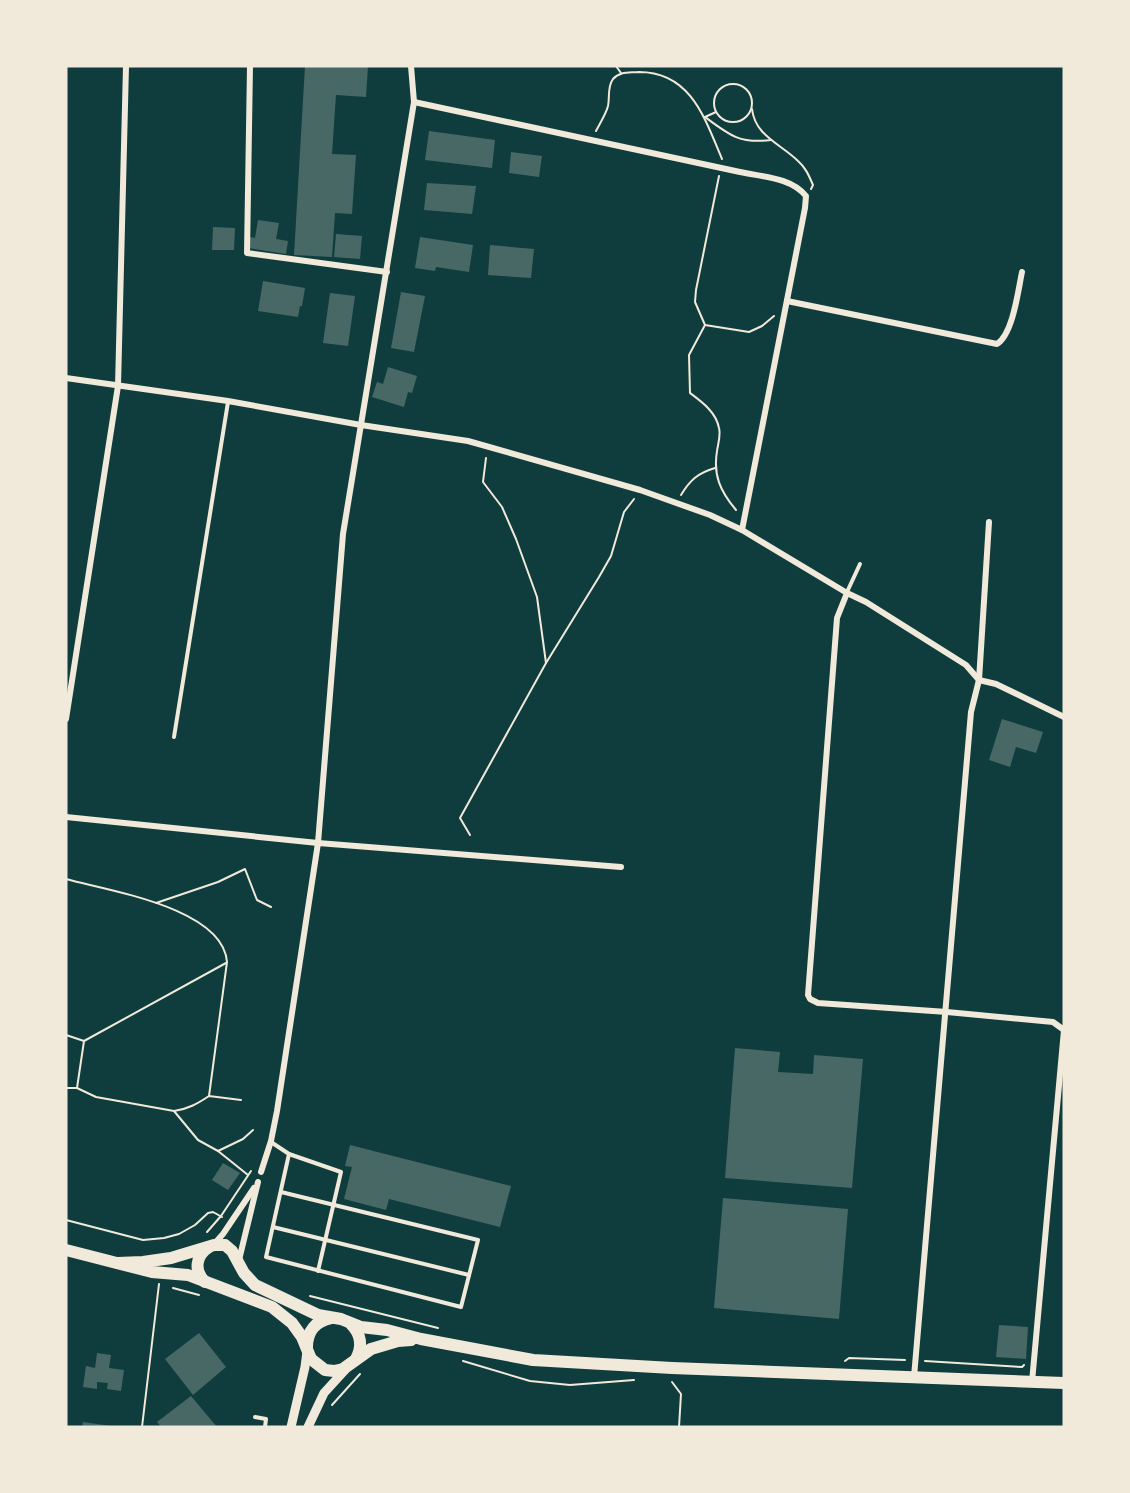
<svg xmlns="http://www.w3.org/2000/svg" width="1130" height="1493" viewBox="0 0 1130 1493" font-family="Rubik,sans-serif">
  <rect width="100%" height="100%" fill="#0f3d3e"/>
  <g fill="#486865">
    <polygon points="305,66 368,66 366,97 336,95 332,154 356,155 352,214 335,213 332,257 294,255"/>
    <polygon points="429,131 495,140 492,168 425,160"/>
    <polygon points="511,152 542,156 539,177 509,173"/>
    <polygon points="427,183 476,186 472,214 424,210"/>
    <polygon points="258,220 279,223 276,239 288,241 286,254 248,248 250,237 255,238"/>
    <polygon points="213,227 235,228 234,250 212,250"/>
    <polygon points="336,234 362,236 360,259 334,257"/>
    <polygon points="420,237 473,245 469,272 436,267 435,271 415,268"/>
    <polygon points="490,245 534,249 531,278 488,275"/>
    <polygon points="263,281 305,288 302,306 300,306 298,317 258,311"/>
    <polygon points="401,292 425,296 414,352 391,348"/>
    <polygon points="330,293 355,296 348,346 323,343"/>
    <polygon points="388,367 417,376 412,393 408,392 404,407 372,397 377,382 383,384"/>
    <polygon points="1002,719 1043,732 1036,753 1016,747 1010,767 989,760"/>
    <polygon points="735,1048 780,1052 778,1072 813,1074 814,1055 863,1059 852,1188 725,1178"/>
    <polygon points="350,1145 511,1186 500,1227 389,1199 386,1210 344,1199 352,1167 345,1166"/>
    <polygon points="223,1163 240,1173 228,1190 212,1180"/>
    <polygon points="723,1198 848,1209 839,1319 714,1308"/>
    <polygon points="999,1325 1028,1327 1026,1359 996,1357"/>
    <polygon points="199,1333 226,1367 193,1395 165,1359"/>
    <polygon points="97,1353 111,1355 109,1368 124,1370 121,1391 107,1389 108,1383 97,1382 97,1389 83,1387 86,1366 95,1368"/>
    <polygon points="191,1396 217,1427 161,1427 157,1422"/>
    <polygon points="83,1422 111,1426 111,1427 82,1427"/>
  </g>
  <g fill="none" stroke-linecap="round" stroke-linejoin="round">
    <g stroke="#f1e9da" stroke-width="2">
      <polyline points="616,66 621,73"/>
      <circle cx="733" cy="103" r="19"/>
      <path d="M752,109C755,136 781,144 798,161C806,168 809,176 813,185L811,189"/>
      <path d="M716,112L705,117C729,135 740,144 771,140"/>
      <path d="M596,131C600,123 606,114 608,106C610,97 607,87 613,79C620,71 629,73 639,72C691,72 705,119 722,159"/>
      <polyline points="719,176 696,290 695,302 705,325 749,332 762,326 774,316"/>
      <path d="M705,325L689,355L690,393C702,402 716,412 719,428C721,435 718,444 717,451C713,475 720,491 736,510"/>
      <polyline points="486,458 483,482 502,507 516,539 537,597 546,663"/>
      <path d="M681,495C690,480 698,473 715,468"/>
      <polyline points="470,835 460,818 546,663 599,577 611,556 624,512 634,499"/>
      <path d="M66,879C110,891 223,908 227,962L209,1096"/>
      <polyline points="156,903 218,882 245,869 257,900 271,907"/>
      <polyline points="66,1035 84,1041"/>
      <path d="M66,1088H77L96,1097L174,1111C188,1109 197,1104 209,1096L241,1100"/>
      <polyline points="77,1088 84,1041 226,963"/>
      <polyline points="174,1111 198,1140 218,1151 243,1139 253,1130"/>
      <polyline points="218,1151 248,1175"/>
      <polyline points="66,1220 143,1240 164,1238 179,1234 195,1225 208,1213 213,1212 222,1217"/>
      <polyline points="207,1232 221,1216 251,1171"/>
      <polyline points="173,1288 199,1295"/>
      <polyline points="310,1296 438,1328"/>
      <polyline points="463,1361 530,1381 570,1385 634,1380"/>
      <polyline points="845,1361 849,1358 905,1360"/>
      <polyline points="925,1361 1022,1367 1024,1365"/>
      <polyline points="672,1382 681,1394 679,1427"/>
      <polyline points="332,1405 360,1374"/>
      <polyline points="142,1427 159,1284"/>
    </g>
    <g stroke="#f1e9da" stroke-width="4">
      <polyline points="847,592 860,564"/>
      <polyline points="174,737 228,402"/>
      <polyline points="271,1142 289,1154 266,1257 461,1307 478,1240 281,1192"/>
      <polyline points="289,1154 341,1172 318,1271"/>
      <polyline points="273,1227 469,1275"/>
      <polyline points="255,1417 266,1419 265,1427"/>
    </g>
    <g stroke="#f1e9da" stroke-width="6">
      <polyline points="250,66 247,253 387,272"/>
      <path d="M414,102L740,172C762,177 791,177 806,196L805,208L742,530"/>
      <path d="M787,301L997,344C1013,334 1018,291 1022,272"/>
      <polyline points="66,378 228,401 361,425 468,441 640,490 710,515 742,530 847,593 866,602 966,665 979,680"/>
      <polyline points="847,593 837,618 808,995 810,999 818,1003 947,1012 1053,1022 1064,1030 1032,1382"/>
      <polyline points="979,680 996,684 1064,717"/>
      <polyline points="66,719 118,386 126,66"/>
      <polyline points="66,817 318,843 621,867"/>
      <polyline points="261,1172 271,1141 277,1111 318,843 343,534 414,102 411,66"/>
      <polyline points="215,1243 223,1234 254,1188"/>
      <polyline points="239,1260 258,1182"/>
      <polyline points="914,1377 971,712 979,680 989,522"/>
    </g>
    <g stroke="#f1e9da" stroke-width="9">
      <polyline points="291,1427 305,1367 307,1351"/>
      <polyline points="308,1427 324,1393 345,1370"/>
    </g>
    <g stroke="#f1e9da" stroke-width="12">
      <polyline points="66,1250 152,1272 188,1275 272,1307 292,1323 302,1337 311,1359 325,1370 334,1371 343,1369 371,1349 398,1341 411,1340"/>
      <polyline points="118,1263 143,1262 171,1258 214,1245 225,1245 232,1251 244,1273 255,1285 318,1315 341,1319 361,1327 387,1330 421,1339 533,1360 672,1368 1064,1383"/>
      <path d="M205,1282C194,1271 195,1256 209,1247"/>
      <path d="M351,1324C361,1334 363,1346 356,1359"/>
      <path d="M307,1347C307,1331 316,1321 331,1318"/>
    </g>
  </g>
  <rect width="1130" height="1493" fill="none" stroke="#f1e9da" stroke-width="135"/>
</svg>
